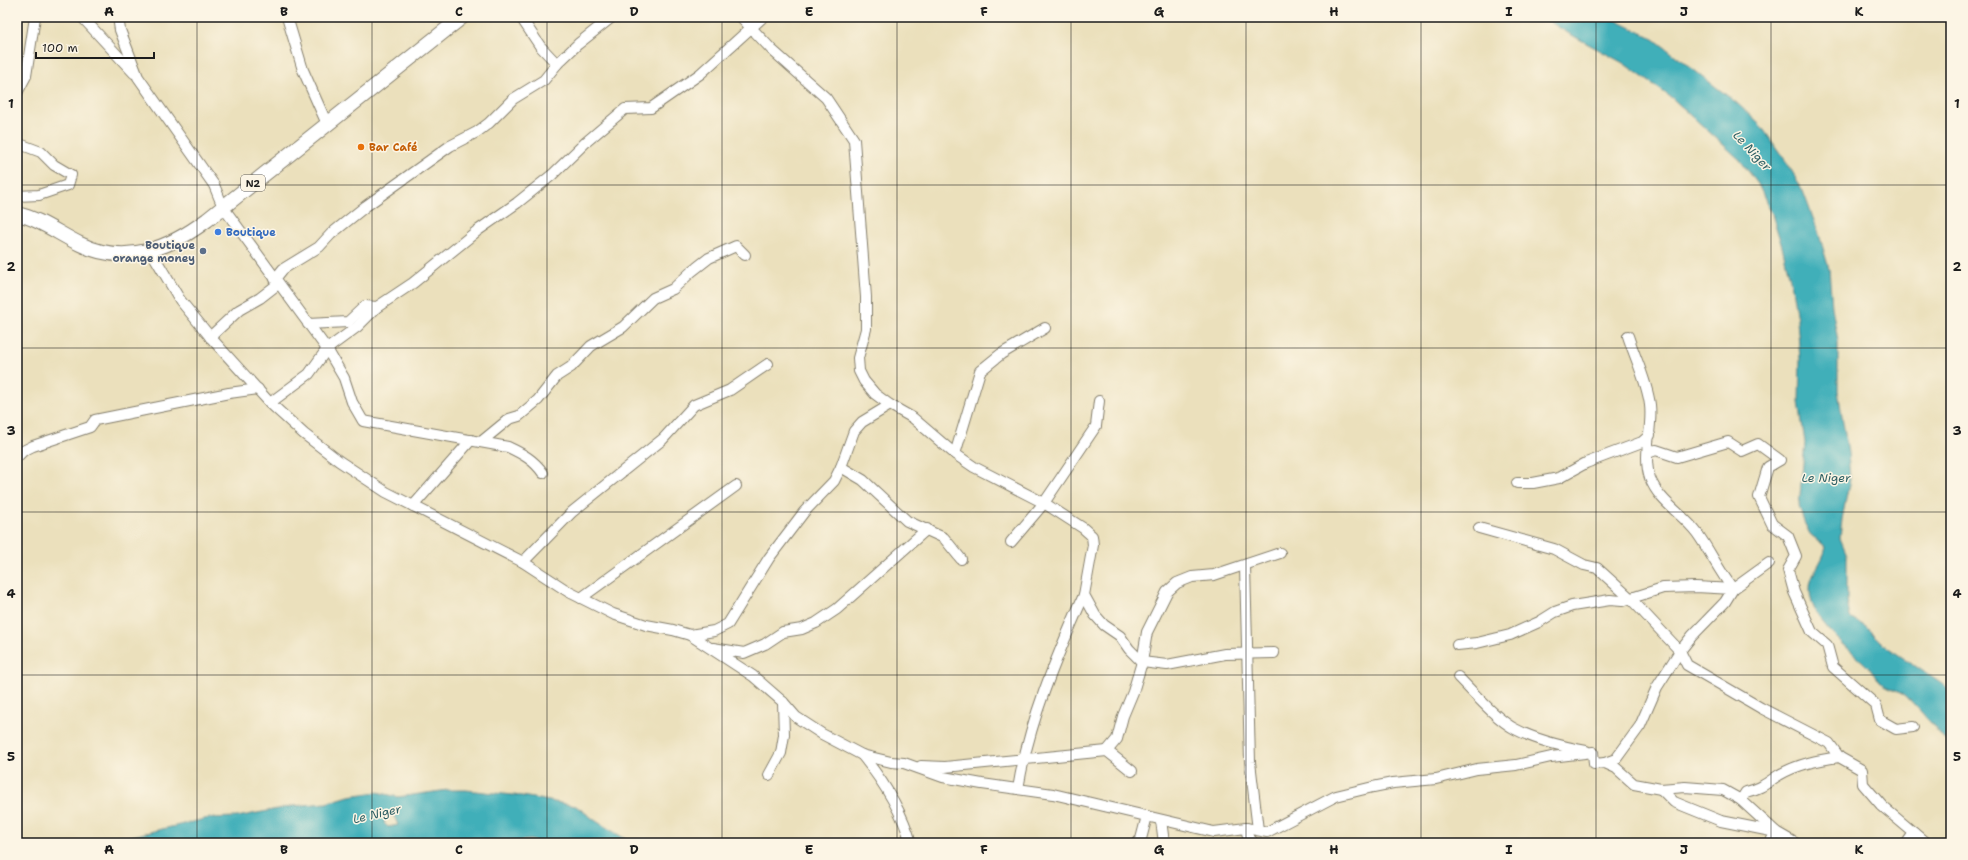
<svg xmlns="http://www.w3.org/2000/svg" width="1968" height="860" viewBox="0 0 1968 860" font-family="'Shantell Sans',sans-serif">
  <rect width="100%" height="100%" fill="#fcf5e5"/>
  <filter id="ink" filterUnits="userSpaceOnUse"><feTurbulence type="fractalNoise" baseFrequency=".025" numOctaves="2"/><feDisplacementMap in="SourceGraphic" scale="8" xChannelSelector="R" yChannelSelector="G"/><feConvolveMatrix kernelMatrix="1 2 1 2 8 2 1 2 1" color-interpolation-filters="sRGB"/></filter>
  <filter id="wash" filterUnits="userSpaceOnUse"><feTurbulence type="fractalNoise" baseFrequency=".012" numOctaves="4" result="noise"/><feDisplacementMap in="SourceGraphic" scale="16" xChannelSelector="R" yChannelSelector="G"/><feGaussianBlur stdDeviation="0.9" result="paint"/><feColorMatrix in="noise" values="0 0 0 0 0 0 0 0 0 0 0 0 0 0 0 0 0 1.4 0 .05"/><feComposite in="paint" operator="in"/></filter>
  <g filter="url(#wash)">
    <rect width="100%" height="100%" fill="#ebe0bc"/>
    <g fill="#3fafb9" stroke="#2e666a" fill-rule="evenodd">
      <path d="M1542,17H1609L1654,39L1738,104L1761,126L1788,164L1803,191L1819,234L1829,269L1832,307L1838,341V391L1848,453L1850,479L1842,519L1840,538L1847,555V600L1850,617L1866,627L1884,645L1942,684L1951,692V747C1937,730 1922,712 1906,696C1900,690 1889,689 1882,683C1876,678 1872,670 1866,665C1848,647 1810,620 1810,591C1809,574 1823,563 1826,547L1810,534L1804,522L1799,505L1805,443L1799,402L1800,359L1797,320L1792,288L1783,250L1772,214L1758,184L1740,160L1672,98L1623,63L1568,33Z"/>
      <path d="M448,790H466L522,796L576,806L596,821L632,843H544L530,840L507,842L465,840L418,843H103L209,818L237,817L293,806L326,803L349,796L377,792L398,797ZM391,815L394,816L398,825L388,827L384,823L386,818Z"/>
    </g>
  </g>
  <g filter="url(#ink)">
    <g fill="none" stroke-linecap="round" stroke-linejoin="round">
      <g stroke="#847e6c" stroke-width="12">
        <g id="minor">
          <polyline points="82,17 134,73"/>
          <path d="M118,17L120,30L138,77L214,185L223,207L327,349L344,378L352,402L363,421L508,447C523,454 534,460 543,473"/>
          <polyline points="287,17 303,70 327,124"/>
          <polyline points="741,17 772,50 826,98 854,140 866,297 866,329 858,358 859,371 864,381 875,394 890,405 913,418 955,454 974,467 1044,503 1083,528 1092,536 1093,545 1084,595 1095,615 1104,625 1120,636 1129,649 1142,662 1167,665 1225,654 1274,653"/>
          <polyline points="522,19 540,46 557,64"/>
          <polyline points="17,93 26,76 35,17"/>
          <polyline points="17,143 41,152 54,165 71,175 68,185 39,195 17,196"/>
          <polyline points="151,251 180,300 212,339 270,403 304,434 339,461 386,492 523,562 569,592 613,614 646,625 673,630 690,635 753,676 783,702 796,717 822,734 862,755 891,762 904,763 943,777 982,784 1053,794 1214,832 1246,828 1267,832 1336,796 1373,787 1393,783 1436,779 1477,769 1516,765 1551,757 1593,752 1594,764 1605,763 1616,768 1634,784 1661,789 1685,787 1723,790 1741,800 1776,832 1795,843"/>
          <polyline points="275,279 283,269 319,247 331,234 366,206 450,146 477,132 489,123 513,99 544,80 557,64 578,44 612,17"/>
          <polyline points="308,324 348,322 365,306 377,307"/>
          <polyline points="210,337 239,310 260,298 278,284"/>
          <polyline points="270,403 309,374 327,349 357,327 377,307 413,283 477,231 517,203 552,175 586,142 625,109 651,108 700,74 763,17"/>
          <polyline points="481,442 509,419 519,416 538,400 557,376 571,367 591,346 623,327 653,298 673,289 691,272 709,258 736,246 745,255"/>
          <polyline points="1648,453 1656,450 1677,457 1728,442 1742,451 1758,444 1780,460 1768,467 1759,497 1772,524 1788,536 1796,556 1788,570 1794,592 1812,632 1827,645 1833,667 1876,705 1880,720 1896,729 1913,727"/>
          <polyline points="955,454 980,371 1001,354 1045,328"/>
          <polyline points="17,457 23,451 33,446 90,427 95,420 229,393 258,389"/>
          <polyline points="841,467 863,480 907,521 944,538 961,559"/>
          <polyline points="1517,483 1533,483 1559,478 1586,463 1642,442 1650,435"/>
          <polyline points="413,506 471,440"/>
          <polyline points="1479,528 1554,549 1584,565 1597,568 1630,598 1680,651 1687,665 1761,708 1829,743 1839,757"/>
          <polyline points="1011,542 1044,503 1096,426 1099,401"/>
          <polyline points="523,562 572,512 663,439 694,405 730,390 768,364"/>
          <polyline points="1245,566 1250,762 1258,830"/>
          <polyline points="581,598 736,486"/>
          <polyline points="690,635 714,631 728,624 769,558 804,512 834,481 841,467 854,431 862,422 890,405"/>
          <polyline points="1457,645 1477,643 1510,635 1539,622 1555,612 1572,606 1610,600 1622,601 1663,588 1696,587 1733,589 1769,563"/>
          <polyline points="713,648 744,653 765,644 783,632 802,629 816,623 837,609 927,529"/>
          <path d="M1458,677C1474,693 1496,719 1515,729C1534,739 1565,747 1586,751"/>
          <polyline points="1107,751 1117,739 1123,716 1133,692 1142,662 1147,632 1167,592 1177,583 1192,577 1214,575 1280,553"/>
          <path d="M862,755C883,781 902,811 911,843"/>
          <path d="M1605,763L1616,759L1640,726L1657,687L1680,651L1692,636L1725,602L1733,589C1719,571 1710,551 1697,533C1682,513 1659,502 1650,478C1642,455 1653,428 1650,405C1647,381 1635,358 1628,336"/>
          <polyline points="921,766 945,767 1107,751 1132,771"/>
          <polyline points="769,775 781,753 784,735 783,702"/>
          <path d="M1018,789C1029,721 1056,658 1084,595"/>
          <polyline points="1661,789 1674,802 1721,821 1776,832 1770,843"/>
          <path d="M1741,800L1746,792C1763,788 1766,783 1779,775C1798,764 1818,760 1839,757L1862,770L1863,784L1882,806L1926,843"/>
          <polyline points="1161,820 1164,843"/>
          <polyline points="1246,828 1248,837 1254,843"/>
          <polyline points="1137,843 1141,839 1147,816"/>
          <polyline points="1907,843 1914,833"/>
        </g>
      </g>
      <g stroke="#847e6c" stroke-width="16">
        <path id="highway" d="M17,214C40,219 59,234 80,244C126,267 170,248 207,220L462,17"/>
      </g>
      <use href="#minor" stroke="#fff" stroke-width="10"/>
      <use href="#highway" stroke="#fff" stroke-width="14"/>
    </g>
  </g>
  <path fill="none" stroke="#1c1c1c" stroke-width="1" stroke-opacity="0.55" d="M197,17V843M372,17V843M547,17V843M722,17V843M897,17V843M1071,17V843M1246,17V843M1421,17V843M1596,17V843M1771,17V843M17,185H1951M17,348H1951M17,512H1951M17,675H1951"/>
  <circle fill="#e8710a" stroke="#fcf5e5" stroke-width="1.5" cx="361" cy="147" r="4"/>
  <circle fill="#3f7fe0" stroke="#fcf5e5" stroke-width="1.5" cx="218" cy="232" r="4"/>
  <circle fill="#5c6f8a" stroke="#fcf5e5" stroke-width="1.5" cx="203" cy="251" r="4"/>
  <g text-anchor="middle" dominant-baseline="central" stroke-width="3" stroke-linejoin="round" paint-order="stroke">
    <rect fill="#fcf5e5" stroke="#5f5d58" stroke-width="1" x="241" y="175" width="24" height="16" rx="3"/>
    <g font-size="10" font-weight="bold" fill="#1c1c1c">
      <text x="253" y="183">N2</text>
    </g>
    <g font-size="11" font-weight="bold" fill="#c56008" stroke="#fcf5e5" text-anchor="start">
      <text x="369" y="147">Bar Café</text>
    </g>
    <g font-size="11" font-weight="bold" fill="#366cbe" stroke="#fcf5e5" text-anchor="start">
      <text x="226" y="232">Boutique</text>
    </g>
    <g font-size="11" font-weight="bold" fill="#4e5e75" stroke="#fcf5e5" text-anchor="end">
      <text x="195" y="245">Boutique<tspan x="195" dy="13">orange money</tspan></text>
    </g>
    <g font-size="12" font-style="italic" fill="#2c5e63" stroke="#fcf5e5">
      <text transform="translate(1752 151) rotate(47)">Le Niger</text>
      <text x="1826" y="478">Le Niger</text>
      <text transform="translate(377 814) rotate(-13)">Le Niger</text>
    </g>
  </g>
  <rect width="1968" height="860" fill="none" stroke="#fcf5e5" stroke-width="44"/>
  <path d="M36 52v6h118v-6" fill="none" stroke="#1c1c1c" stroke-width="2"/>
  <text x="42" y="52" font-size="12" fill="#1c1c1c" stroke="#fcf5e5" stroke-width="3" paint-order="stroke">100 m</text>
  <rect x="22" y="22" width="1924" height="816" fill="none" stroke="#1c1c1c" stroke-width="1.5"/>
  <g font-size="13" text-anchor="middle" font-weight="bold" fill="#1c1c1c">
    <text x="109" y="16">A</text>
    <text x="284" y="16">B</text>
    <text x="459" y="16">C</text>
    <text x="634" y="16">D</text>
    <text x="809" y="16">E</text>
    <text x="984" y="16">F</text>
    <text x="1159" y="16">G</text>
    <text x="1334" y="16">H</text>
    <text x="1509" y="16">I</text>
    <text x="1684" y="16">J</text>
    <text x="1859" y="16">K</text>
    <text x="11" y="108">1</text>
    <text x="1957" y="108">1</text>
    <text x="11" y="271">2</text>
    <text x="1957" y="271">2</text>
    <text x="11" y="435">3</text>
    <text x="1957" y="435">3</text>
    <text x="11" y="598">4</text>
    <text x="1957" y="598">4</text>
    <text x="11" y="761">5</text>
    <text x="1957" y="761">5</text>
    <text x="109" y="854">A</text>
    <text x="284" y="854">B</text>
    <text x="459" y="854">C</text>
    <text x="634" y="854">D</text>
    <text x="809" y="854">E</text>
    <text x="984" y="854">F</text>
    <text x="1159" y="854">G</text>
    <text x="1334" y="854">H</text>
    <text x="1509" y="854">I</text>
    <text x="1684" y="854">J</text>
    <text x="1859" y="854">K</text>
  </g>
</svg>
